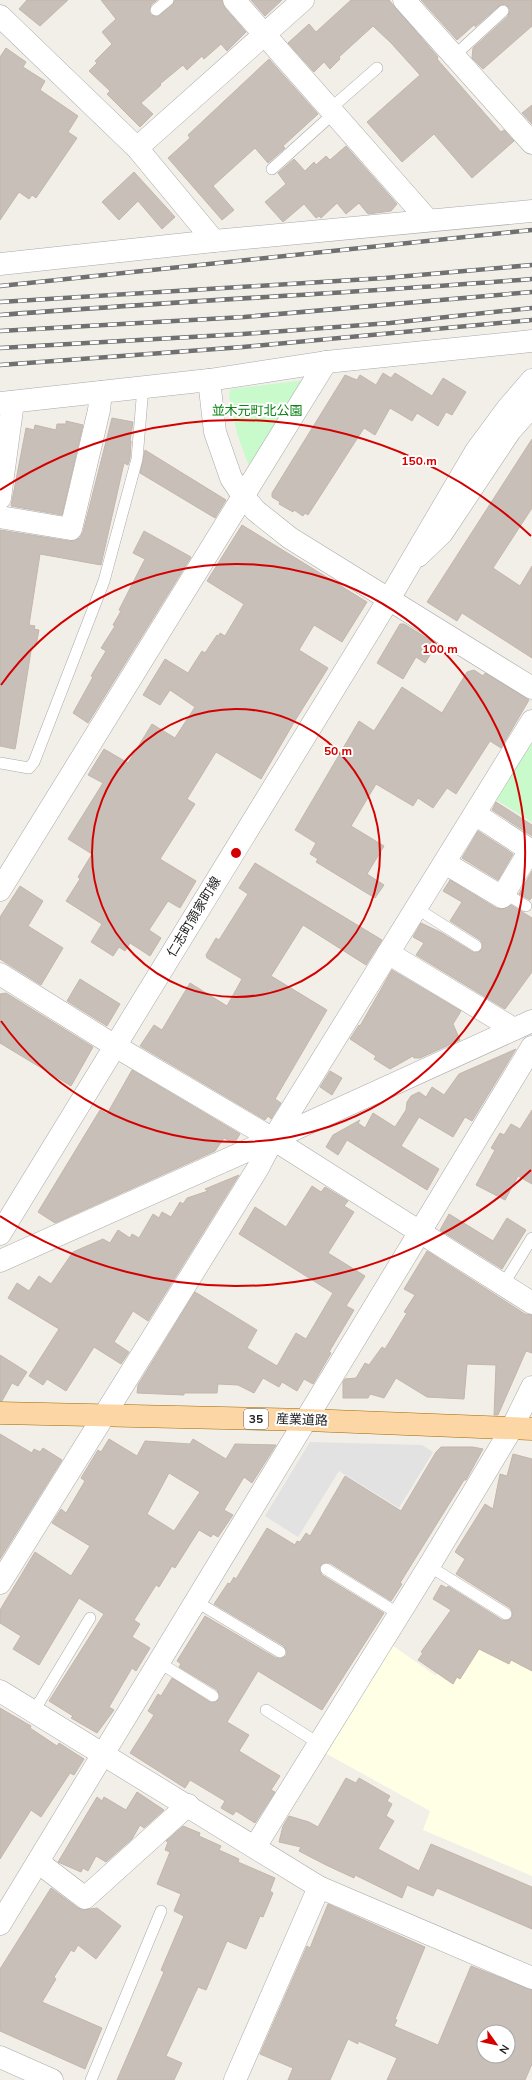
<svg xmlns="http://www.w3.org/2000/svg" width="532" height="2080" viewBox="0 0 532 2080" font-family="'Nunito Sans','Noto Sans JP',sans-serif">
  <rect width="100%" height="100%" fill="#f2efe9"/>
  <polygon fill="#ffffe5" points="532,1616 532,1876 423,1830 430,1811 325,1753 389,1643 436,1676 469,1622 511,1650"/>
  <g fill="#c8facc">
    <path d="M305,380L250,468C239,443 233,420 229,394L231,389Z"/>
    <polygon points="532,739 532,822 495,799"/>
  </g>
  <polygon fill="#e2e2e2" points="310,1442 422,1445 433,1452 399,1508 339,1471 298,1537 265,1516"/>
  <g fill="#c7bfb8" stroke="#c4b6ab" fill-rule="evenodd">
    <polygon points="27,0 68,0 40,26 19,9"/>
    <polygon points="101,0 157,0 151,5 149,11 151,15 157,17 172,5 175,0 222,0 225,8 246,32 227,51 221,44 204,59 202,56 187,70 183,65 160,84 161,85 141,103 153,114 140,127 107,94 110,91 89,71 97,63 95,61 112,44 102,32 116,19"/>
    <polygon points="251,0 282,0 265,16"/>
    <polygon points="351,0 389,0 438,57 437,59 501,132 504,130 514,141 472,178 434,134 402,162 367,122 420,75 391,43 373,26 339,57 340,59 330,69 324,62 314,72 288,43 309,24 316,32"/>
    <polygon points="421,0 532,0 532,26 483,69 472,58 473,48 508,16 510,10 508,7 505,4 499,6 475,27 475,24 457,40"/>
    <polygon points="6,48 26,62 23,67 45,81 40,90 78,116 68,132 77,138 36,198 32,195 29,199 19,192 0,220 0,57"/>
    <polygon points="269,59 318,114 283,146 285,148 268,163 255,148 213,186 234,210 222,220 168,158 190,138 188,135"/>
    <polygon points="532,105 532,124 522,113"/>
    <polygon points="346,146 397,204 391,211 368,214 359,203 346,214 337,203 321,218 319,216 316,218 304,204 283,222 265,202 286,184 278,173 294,159 305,171 314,162 316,165 326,156 330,160"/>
    <polygon points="134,172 175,217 162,229 138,201 119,220 102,202"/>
    <polygon points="383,373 391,378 395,373 432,396 443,378 466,392 452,415 446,412 438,426 417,413 412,421 390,408 375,435 364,428 308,515 305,513 303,516 294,510 293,512 279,504 280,502 272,497 272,493 345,375 357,380 360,375 376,385"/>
    <polygon points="112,418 133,422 130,441 131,441 130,458 128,465 124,463 101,565 40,554 29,625 35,626 34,629 39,630 36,645 33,644 31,651 16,744 15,749 0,746 0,530 69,541 80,538 83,532"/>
    <polygon points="66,421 83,425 62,515 11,506 26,428 34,430 35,425 56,430 57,424 66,424"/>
    <polygon points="532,439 532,508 493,568 520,586 532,566 532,658 462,613 457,621 427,602"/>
    <polygon points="145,450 226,500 215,518 140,473"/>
    <polygon points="242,525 367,602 342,642 314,625 299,650 328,668 296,719 261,779 216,752 187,799 195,804 160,859 196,881 180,908 168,901 149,930 161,938 150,956 130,943 125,951 119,947 113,956 91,942 102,924 66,901 80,879 78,877 92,854 68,839 103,783 88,775 104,749 128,763 152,724 175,738 195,707 170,690 160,705 143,695 165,659 188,673 202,651 205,653 217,635 219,636 220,633 225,636 244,604 207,581"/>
    <polygon points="144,531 191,557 88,723 73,713 93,677 91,676 106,651 101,648 115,626 113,625 121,611 119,610 145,559 133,553"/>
    <polygon points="400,624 404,624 432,641 430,644 435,647 425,663 416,657 403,679 377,663"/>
    <polygon points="474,670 483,676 485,673 529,700 501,748 490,741 456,794 447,788 433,808 418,798 413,806 376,784 351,826 384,846 367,874 384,885 375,898 316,862 318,859 310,854 316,843 295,830 359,721 374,731 402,687 442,713 467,672"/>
    <polygon points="496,802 532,825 532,836 492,810"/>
    <polygon points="478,831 513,854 498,880 462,858"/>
    <polygon points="255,863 382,940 366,965 303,925 271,976 327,1010 275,1099 281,1103 271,1119 268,1116 265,1120 140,1046 154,1025 162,1030 190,983 227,1006 242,979 207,958 206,955 216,938 219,940 248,894 239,888"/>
    <polygon points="532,871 532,897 530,900 519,894"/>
    <polygon points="450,880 496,908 502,909 511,905 532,918 532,972 505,1009 416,955 424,943 413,937 421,923 442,933 473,952 479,952 482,949 482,943 480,940 450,921 462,902 443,891"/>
    <polygon points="20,886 43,901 28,926 63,948 41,985 0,959 0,917"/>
    <polygon points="392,970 461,1011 453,1024 460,1040 420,1058 414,1058 413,1056 390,1069 374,1059 376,1056 350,1039 359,1025 360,1026"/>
    <polygon points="80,979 120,1004 107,1026 67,1001"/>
    <polygon points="6,993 93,1047 71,1086 0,1043 0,994"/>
    <polygon points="516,1049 472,1121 465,1117 453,1137 419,1117 401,1146 439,1169 427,1190 347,1140 338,1155 326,1147 333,1135 360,1120 358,1123 365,1128 373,1113 395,1127 406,1110 407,1102 411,1096 419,1092 426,1097 432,1087 444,1095 459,1074"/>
    <polygon points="132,1070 240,1134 235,1142 233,1143 224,1138 215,1151 55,1223 38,1212 100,1110 107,1114"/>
    <polygon points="330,1071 342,1078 332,1095 320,1087"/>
    <polygon points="532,1110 532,1184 518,1176 505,1200 476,1185 495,1150 491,1148 500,1133 504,1135 511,1124 520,1129"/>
    <polygon points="239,1175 148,1321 133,1311 114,1342 129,1352 121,1364 94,1347 66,1391 47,1379 43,1385 29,1376 59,1329 8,1298 17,1283 29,1291 39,1276 51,1284 73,1252 103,1239 110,1243 118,1230 130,1238 132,1234 139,1238 153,1214 159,1218 162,1212 171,1217 180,1202 183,1204 187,1198 208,1191 205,1189"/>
    <polygon points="312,1186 321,1192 325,1187 348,1201 344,1206 354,1212 328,1253 365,1276 346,1306 354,1310 329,1352 331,1353 313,1384 304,1379 297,1391 282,1382 279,1387 263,1378 254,1393 238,1385 218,1384 217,1393 184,1393 184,1395 137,1393 138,1385 195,1292 257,1330 247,1348 277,1366 296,1333 306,1339 333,1293 239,1234 255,1207 286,1227"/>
    <polygon points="449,1214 493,1241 507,1218 526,1230 502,1269 440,1230"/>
    <polygon points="427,1251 525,1314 532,1315 532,1353 526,1351 498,1415 494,1415 496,1365 467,1364 464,1399 427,1397 396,1378 384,1398 370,1394 368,1398 343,1398 343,1382 345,1379 356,1378 365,1363 369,1365 382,1347 385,1349 407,1313 404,1312 415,1295 404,1289"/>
    <polygon points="0,1355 27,1372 18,1386 12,1383 2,1401 0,1401"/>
    <polygon points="0,1434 32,1453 34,1449 40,1452 43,1448 62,1460 0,1559"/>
    <path d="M109,1439L137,1456L145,1441L190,1444L193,1439L226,1459L235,1444L276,1445L252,1483L244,1477L224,1510L233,1515L218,1537L213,1534L211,1537L199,1530L175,1568L172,1566L159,1587L156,1585L134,1620L140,1624L132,1637L150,1648L136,1671L132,1668L109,1707L114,1710L97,1733L71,1718L73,1716L49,1701L104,1614L79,1598L39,1665L13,1649L21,1636L0,1623V1610L35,1552L71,1576L90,1546L52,1523L61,1509L66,1513L85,1481L81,1478L98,1450L101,1452ZM169,1473L200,1492L174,1531L147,1514Z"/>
    <polygon points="441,1447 473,1447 483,1449 466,1480 464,1480 400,1583 402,1584 391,1601 330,1563 323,1563 320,1566 320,1572 322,1575 384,1613 322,1710 258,1671 227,1722 249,1735 239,1751 280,1776 271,1790 275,1792 255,1823 236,1811 233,1815 221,1808 225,1801 190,1780 185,1788 130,1753 154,1715 148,1711 158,1694 161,1696 172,1678 210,1702 216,1702 219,1699 220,1696 217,1690 179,1667 181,1664 177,1661 205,1616 276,1658 280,1659 286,1656 287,1652 284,1646 214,1604 228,1583 230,1584 234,1577 236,1579 267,1528 295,1545 297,1541 300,1542 306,1533 310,1536 345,1476 401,1511 436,1452"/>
    <polygon points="513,1454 532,1459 532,1671 511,1660 509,1664 479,1649 460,1679 457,1677 453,1684 418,1660 423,1653 421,1652 451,1610 433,1599 441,1585 447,1588 448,1586 502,1620 509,1620 512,1617 512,1611 510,1608 456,1574 465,1559 455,1552 485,1504 493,1509 500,1474 507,1476"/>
    <polygon points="0,1708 31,1726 30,1728 57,1746 59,1743 84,1759 74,1775 70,1773 41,1817 31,1810 0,1859"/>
    <polygon points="346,1778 356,1783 359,1778 390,1796 387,1801 392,1804 386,1816 394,1821 378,1849 419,1871 431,1844 532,1887 532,1929 437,1888 433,1896 407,1885 402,1898 355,1875 354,1878 326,1865 299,1851 301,1847 279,1842 283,1826 289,1816 309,1822 318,1827"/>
    <polygon points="137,1792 164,1810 144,1828 140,1825 132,1839 106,1862 96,1856 88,1871 83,1868 81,1872 58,1862 97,1797 102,1801 104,1797 126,1810"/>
    <polygon points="183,1826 200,1833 199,1836 221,1846 219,1850 239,1859 238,1862 275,1878 270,1891 273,1893 263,1917 260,1916 246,1949 227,1941 206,1990 198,1987 166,2056 182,2063 174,2080 117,2080 164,1972 161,1970 184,1916 174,1911 181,1894 157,1884 170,1852 165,1850 168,1842 166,1841"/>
    <polygon points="51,1888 78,1908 83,1910 97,1908 121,1926 96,1959 78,1945 74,1952 71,1950 54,1977 56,1979 42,2002 102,2028 85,2069 0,2031 0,1969"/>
    <path d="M328,1904L425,1947L395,2019L397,2020L394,2026L438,2045L471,1966L532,1990V2064L525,2080H387L397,2058L358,2041V2044L348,2039L330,2080H288L293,2068L260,2054L307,1946L310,1948ZM484,2032H508V2056H484Z"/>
  </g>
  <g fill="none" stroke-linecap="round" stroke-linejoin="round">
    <g stroke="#a9a9a9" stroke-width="12">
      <g id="service">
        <polyline points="156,10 168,0"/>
        <polyline points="454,56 503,11"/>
        <polyline points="330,109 377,68"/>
        <polyline points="272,169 334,113"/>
        <polyline points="0,763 29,768 34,762 104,581 137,459 143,387"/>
        <polyline points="504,893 526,906"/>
        <polyline points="416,908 476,946"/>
        <polyline points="503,1285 532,1238"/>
        <polyline points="429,1566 506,1614"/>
        <polyline points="326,1569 399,1614"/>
        <polyline points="197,1602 280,1652"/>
        <polyline points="160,1663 213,1696"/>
        <polyline points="266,1710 318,1743"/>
        <polyline points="34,1711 90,1618"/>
        <polyline points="91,2080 161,1911"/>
      </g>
    </g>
    <g stroke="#a9a9a9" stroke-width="23">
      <g id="minor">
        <polyline points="234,0 427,219"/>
        <polyline points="404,0 532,143"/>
        <polyline points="0,16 137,148 214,241"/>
        <polyline points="0,264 214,241 532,211"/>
        <polyline points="209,380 326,362 532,341"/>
        <polyline points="0,498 13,402"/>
        <polyline points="0,517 71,529 99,410 101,392"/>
        <polyline points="418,556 442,533 510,431 532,406"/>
        <polyline points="445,863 502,897 530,850 475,814"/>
        <polyline points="0,890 326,362"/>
        <polyline points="388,953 514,1029"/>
        <polyline points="0,974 115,1046 273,1139 532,1303"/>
        <polyline points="0,1583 258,1168 273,1139 532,721"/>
        <polyline points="255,1847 429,1566 512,1428 532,1387"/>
        <polyline points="38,1862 85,1898 188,1805"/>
      </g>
    </g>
    <g stroke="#a9a9a9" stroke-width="23">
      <g id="tertiary">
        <polyline points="137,148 303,0"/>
        <polyline points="0,403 209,380 215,432 231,478 243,496 256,511 290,538 532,688"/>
        <polyline points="0,1234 389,599 476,451 507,409 532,380"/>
        <polyline points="0,1261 273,1139 532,1021"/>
        <polyline points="0,1691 319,1887 532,1978"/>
        <polyline points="0,1924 532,1047"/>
        <polyline points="0,2057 52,2080"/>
        <polyline points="235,2080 319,1887"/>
      </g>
    </g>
    <g stroke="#a06b00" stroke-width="23">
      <polyline id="primary" points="0,1413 307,1420 532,1429"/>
    </g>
    <use href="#service" stroke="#fff" stroke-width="11"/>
    <use href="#minor" stroke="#fff" stroke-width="22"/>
    <use href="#tertiary" stroke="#fff" stroke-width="22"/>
    <use href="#primary" stroke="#fcd6a4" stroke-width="22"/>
    <g stroke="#707070" stroke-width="4.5">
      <g id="rail">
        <polyline points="0,286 532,230"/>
        <polyline points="0,302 385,278 532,265"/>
        <path d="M0,315C177,301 355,293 532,279"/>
        <polyline points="0,331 244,317 532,292"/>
        <polyline points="0,348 243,334 390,323 532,308"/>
        <polyline points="0,365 243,347 532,320"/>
      </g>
    </g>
    <use href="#rail" stroke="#fff" stroke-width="3" stroke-dasharray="9" stroke-linecap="butt"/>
  </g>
  <g fill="none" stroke="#d40000" stroke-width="2">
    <circle cx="236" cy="853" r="144"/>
    <path d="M1 685A289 289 0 1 1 1 1021"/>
    <path d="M531 1170A433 433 0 0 1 0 1216M0 490A433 433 0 0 1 531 536"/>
  </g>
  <g text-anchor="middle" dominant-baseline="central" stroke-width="4" stroke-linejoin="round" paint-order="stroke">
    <rect fill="#fff" stroke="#646464" stroke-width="1" x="244" y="1409" width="24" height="20" rx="3"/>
    <g font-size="12" font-weight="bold" fill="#222">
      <text x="256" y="1419">35</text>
    </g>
    <g font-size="13" fill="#0c8416" stroke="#fff">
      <text x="257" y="411">並木元町北公園</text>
    </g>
    <g font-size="13" fill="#222" stroke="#fff">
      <text transform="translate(194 917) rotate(-59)">仁志町領家町線</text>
      <text transform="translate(302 1420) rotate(2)">産業道路</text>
    </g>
  </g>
  <circle cx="236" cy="853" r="6" fill="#d40000" stroke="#fff" stroke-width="2"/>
  <g font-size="12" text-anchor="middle" font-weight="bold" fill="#d40000" stroke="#fff" stroke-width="4" stroke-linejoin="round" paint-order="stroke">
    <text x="419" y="465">150 m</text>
    <text x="440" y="653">100 m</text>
    <text x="338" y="755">50 m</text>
  </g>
  <g transform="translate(496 2044) rotate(123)"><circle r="19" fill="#ffffff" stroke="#a7a7a7"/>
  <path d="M0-3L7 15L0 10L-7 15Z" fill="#d40000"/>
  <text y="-6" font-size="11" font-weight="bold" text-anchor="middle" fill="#222222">N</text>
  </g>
</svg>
